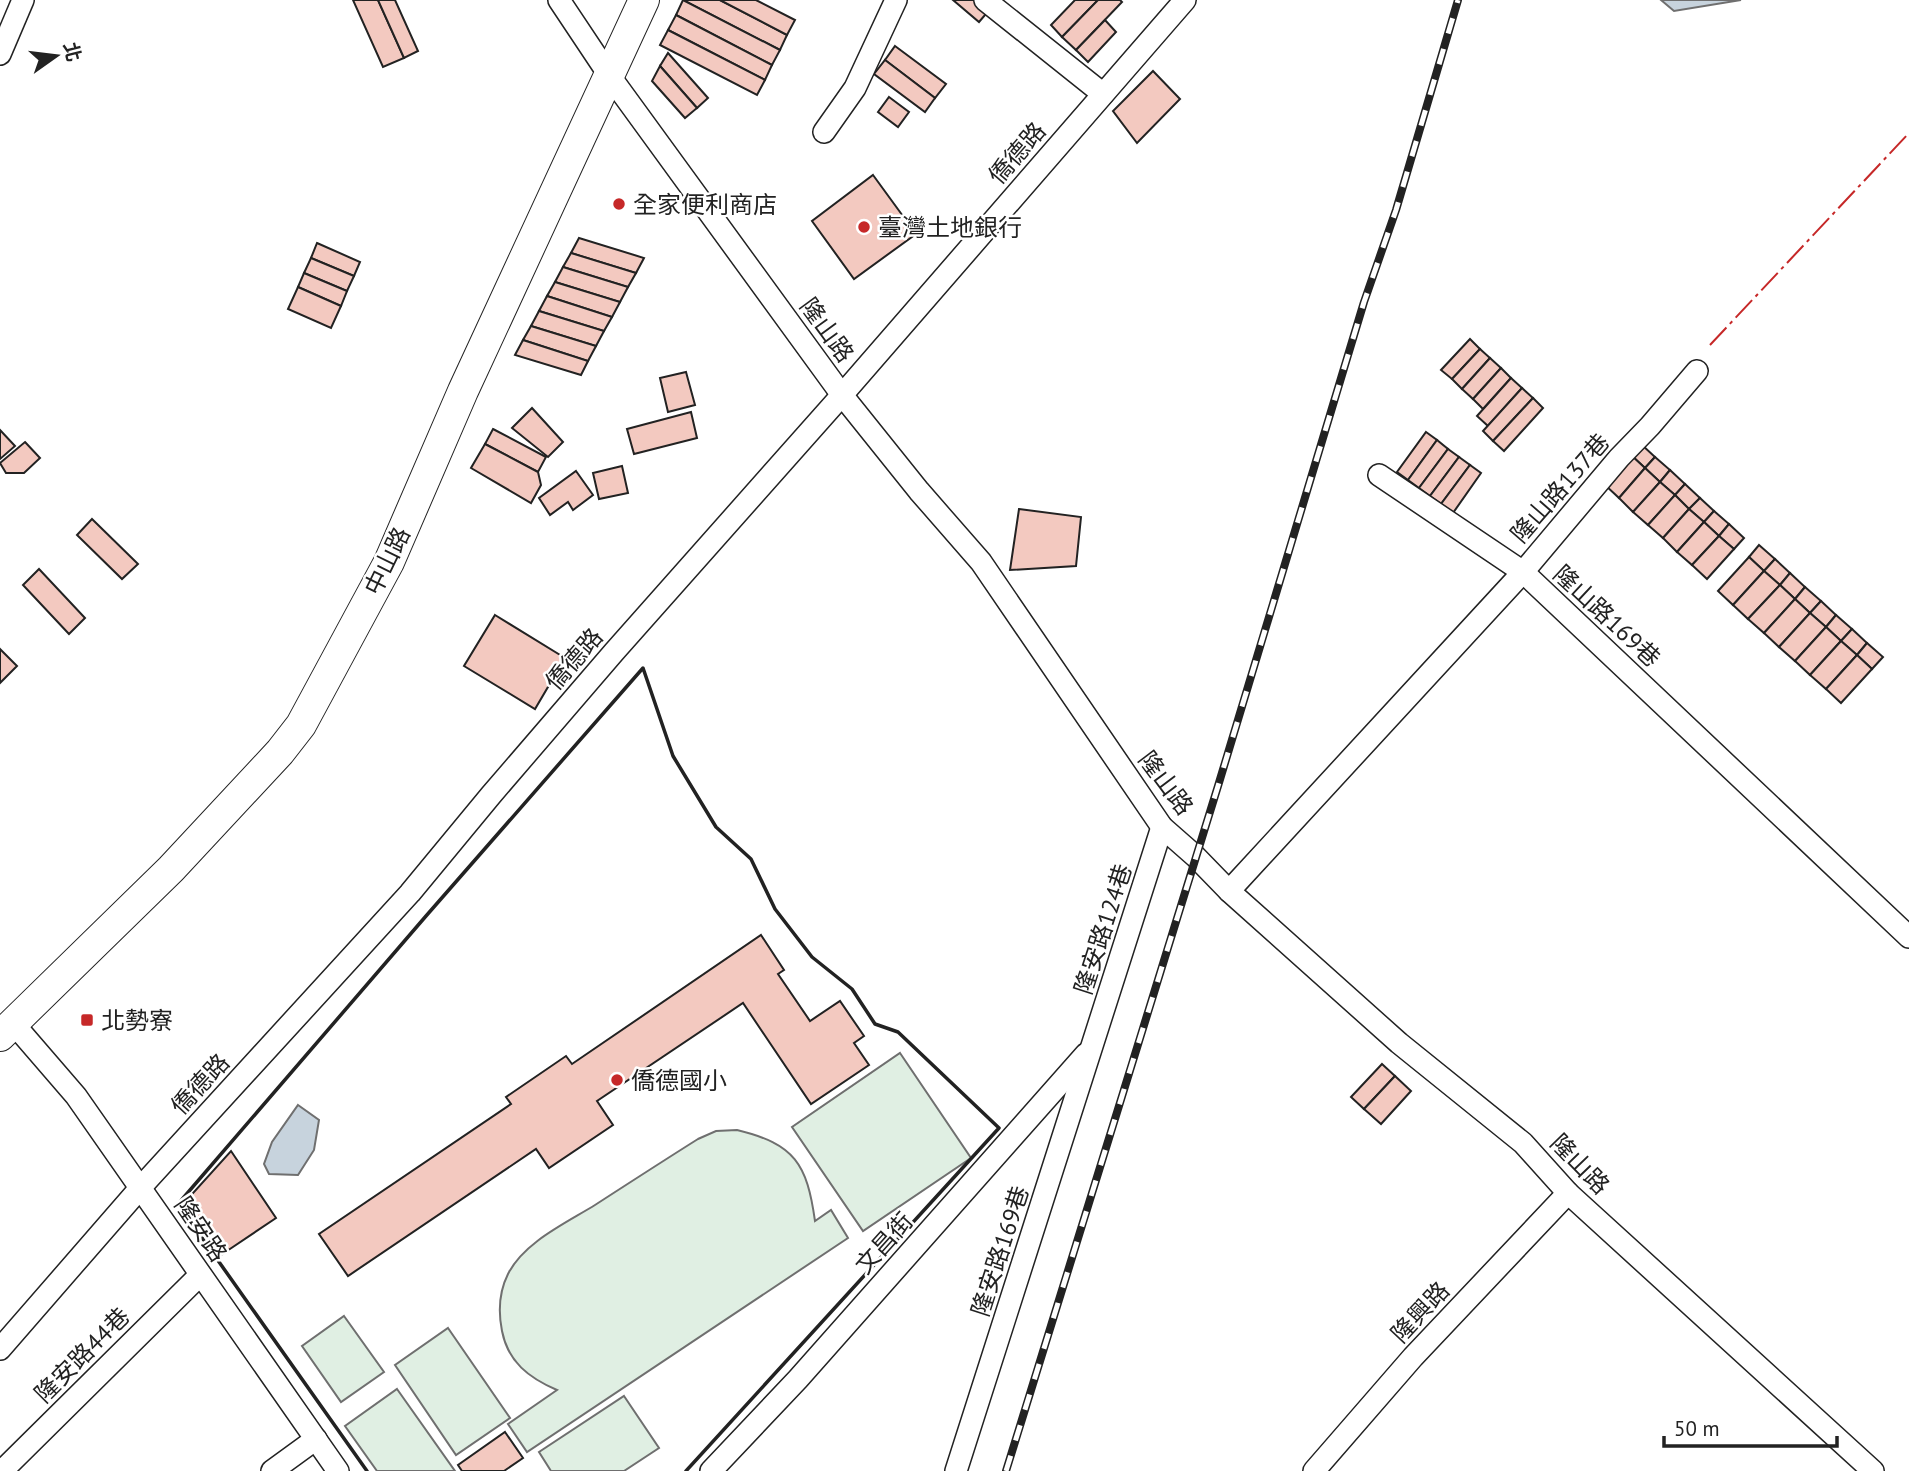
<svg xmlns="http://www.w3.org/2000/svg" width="1909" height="1471" viewBox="0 0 1909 1471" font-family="'PT Sans','Noto Sans TC',sans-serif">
  <rect width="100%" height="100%" fill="#fff"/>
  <g fill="#e0efe3" stroke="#6f6f6f" stroke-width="2">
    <polygon points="900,1053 971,1158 863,1231 792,1127"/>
    <path d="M737,1130C795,1144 807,1164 815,1221L831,1210L848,1238L527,1452L508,1424L557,1390C529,1378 508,1362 502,1331C498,1311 499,1292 508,1274C524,1242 566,1223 595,1205C629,1183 663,1161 698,1139L716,1131Z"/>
    <polygon points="344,1316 384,1372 341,1402 302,1346"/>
    <polygon points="448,1328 510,1418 456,1455 395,1365"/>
    <polygon points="397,1389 455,1471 377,1471 345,1426"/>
    <polygon points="624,1396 659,1448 624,1471 551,1471 539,1452"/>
  </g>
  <g fill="#c7d3dd" stroke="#6f6f6f" stroke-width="2">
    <polygon points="1661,0 1741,0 1674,11"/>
    <polygon points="298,1105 319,1120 314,1150 298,1175 269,1174 264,1164 272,1142"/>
  </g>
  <g fill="#f3c9c0" stroke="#222" stroke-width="2">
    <polygon points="353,0 378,0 404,58 383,67"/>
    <polygon points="378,0 395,0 418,51 404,58"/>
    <polygon points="683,0 720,0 787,35 780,50"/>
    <polygon points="683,0 780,50 772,65 676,15"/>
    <polygon points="720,0 756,0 795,20 787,35"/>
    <polygon points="953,0 983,0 992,7 979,22"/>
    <polygon points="1075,0 1098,0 1062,37 1051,25"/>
    <polygon points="1098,0 1120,0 1122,2 1076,50 1062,37"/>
    <polygon points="676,15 772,65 765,80 668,30"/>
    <polygon points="1105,20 1116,32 1088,62 1076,50"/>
    <polygon points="668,30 765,80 757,95 660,45"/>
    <polygon points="895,46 946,84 935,98 885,60"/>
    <polygon points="668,53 708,98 697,108 660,66"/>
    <polygon points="885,60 935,98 925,112 874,74"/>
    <polygon points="660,66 697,108 685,118 652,81"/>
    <polygon points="1153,71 1180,99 1137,143 1113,111"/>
    <polygon points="889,97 909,112 898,127 878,112"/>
    <polygon points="873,175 916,234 854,279 812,221"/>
    <polygon points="579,238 644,258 636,273 571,253"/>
    <polygon points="317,243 360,262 354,276 311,258"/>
    <polygon points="571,253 636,273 628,287 563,267"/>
    <polygon points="311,258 354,276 347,291 304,273"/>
    <polygon points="563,267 628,287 620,302 555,282"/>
    <polygon points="304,273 347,291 341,306 298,287"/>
    <polygon points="555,282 620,302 612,317 547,296"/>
    <polygon points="298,287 341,306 331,328 288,309"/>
    <polygon points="547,296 612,317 604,331 539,311"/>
    <polygon points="539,311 604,331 596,346 531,326"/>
    <polygon points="531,326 596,346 588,361 523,340"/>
    <polygon points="1470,339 1480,349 1452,379 1441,370"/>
    <polygon points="523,340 588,361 581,375 515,355"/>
    <polygon points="1480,349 1490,358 1462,389 1452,379"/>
    <polygon points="1490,358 1501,368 1473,399 1462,389"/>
    <polygon points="1501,368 1511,378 1483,409 1473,399"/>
    <polygon points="686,372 695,405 668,412 660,378"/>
    <polygon points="1511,378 1522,388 1488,426 1477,416"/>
    <polygon points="1522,388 1533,398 1493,441 1483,431"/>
    <polygon points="1533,398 1543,408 1504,451 1493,441"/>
    <polygon points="532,408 563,442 548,457 512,428"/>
    <polygon points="691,412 697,438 634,454 627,429"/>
    <polygon points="493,429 546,457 538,472 485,444"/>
    <polygon points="0,430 15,446 0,459"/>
    <polygon points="1426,432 1437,440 1408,480 1397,472"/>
    <polygon points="1437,440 1448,449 1419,488 1408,480"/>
    <polygon points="25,442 40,458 24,473 6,473 0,463"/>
    <polygon points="485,444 538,472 541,485 531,503 471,468"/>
    <polygon points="1641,444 1655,457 1645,468 1631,455"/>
    <polygon points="1448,449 1459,457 1430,496 1419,488"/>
    <polygon points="1631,455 1645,468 1619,498 1604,484"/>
    <polygon points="1459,457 1470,465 1441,504 1430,496"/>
    <polygon points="1655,457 1670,470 1660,482 1645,468"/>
    <polygon points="1470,465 1481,473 1453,513 1441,504"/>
    <polygon points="622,466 628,493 599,499 593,473"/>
    <polygon points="1645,468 1660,482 1633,512 1619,498"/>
    <polygon points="1670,470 1685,484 1675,495 1660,482"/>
    <polygon points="576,471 593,495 573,510 568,502 550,515 539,498"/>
    <polygon points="1660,482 1675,495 1648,525 1633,512"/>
    <polygon points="1685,484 1700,498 1689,509 1675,495"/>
    <polygon points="1675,495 1689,509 1663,538 1648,525"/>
    <polygon points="1700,498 1714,511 1704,522 1689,509"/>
    <polygon points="1019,509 1081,517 1076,566 1010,570"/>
    <polygon points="1689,509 1704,522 1677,552 1663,538"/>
    <polygon points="1714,511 1729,524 1719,536 1704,522"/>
    <polygon points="92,519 138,564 122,579 77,535"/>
    <polygon points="1704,522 1719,536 1692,565 1677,552"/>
    <polygon points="1729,524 1744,538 1734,549 1719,536"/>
    <polygon points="1719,536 1734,549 1707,579 1692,565"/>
    <polygon points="1759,545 1775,559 1764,571 1749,557"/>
    <polygon points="1749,557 1764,571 1733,605 1718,591"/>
    <polygon points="1775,559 1790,573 1780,585 1764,571"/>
    <polygon points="39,569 85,618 69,634 23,585"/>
    <polygon points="1764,571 1780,585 1748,619 1733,605"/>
    <polygon points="1790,573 1805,587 1795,599 1780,585"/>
    <polygon points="1780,585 1795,599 1764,633 1748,619"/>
    <polygon points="1805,587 1821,601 1810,613 1795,599"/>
    <polygon points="1795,599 1810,613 1779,647 1764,633"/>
    <polygon points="1821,601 1836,615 1826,627 1810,613"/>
    <polygon points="1810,613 1826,627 1795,661 1779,647"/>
    <polygon points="495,615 565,658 535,709 464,666"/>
    <polygon points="1836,615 1852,629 1841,641 1826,627"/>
    <polygon points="1826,627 1841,641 1810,675 1795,661"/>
    <polygon points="1852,629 1867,643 1857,655 1841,641"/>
    <polygon points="1841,641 1857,655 1826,689 1810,675"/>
    <polygon points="1867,643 1883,657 1872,669 1857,655"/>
    <polygon points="0,649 17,666 0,683"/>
    <polygon points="1857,655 1872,669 1841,703 1826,689"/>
    <polygon points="761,935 784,970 778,974 810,1021 840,1001 864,1036 854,1043 869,1065 811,1104 743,1003 597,1101 613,1125 549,1168 536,1149 348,1276 319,1234 511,1104 506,1097 566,1056 572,1064"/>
    <polygon points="1382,1064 1395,1076 1364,1109 1351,1097"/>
    <polygon points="1395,1076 1411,1091 1381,1124 1364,1109"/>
    <polygon points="231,1151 276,1218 221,1255 184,1203"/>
    <polygon points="505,1432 523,1458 504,1471 462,1471 458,1465"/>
  </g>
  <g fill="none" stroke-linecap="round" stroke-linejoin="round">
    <g stroke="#222" stroke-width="24">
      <g id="street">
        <polyline points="559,0 609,75 842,395 919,491 981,562 1162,827 1195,856 1229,891 1399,1043 1523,1143 1568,1193 1873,1471"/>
        <polyline points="985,0 1103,94"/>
        <polyline points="0,54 23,0"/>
        <polyline points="824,132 855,88 896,0"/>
        <polyline points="1379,475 1523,572 1909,937"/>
        <polyline points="1229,891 1523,572 1619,458 1650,426 1697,371"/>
        <polyline points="13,1023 76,1096 338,1471"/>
        <polyline points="0,1349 141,1187 410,893 491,795 614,652 842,395 1185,0"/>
        <polyline points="2,1471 199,1276"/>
        <polyline points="272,1471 316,1439"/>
        <polyline points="711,1471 798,1379 1086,1054"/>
        <polyline points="956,1471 1162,827"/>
        <polyline points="1314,1471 1413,1357 1568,1193"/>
      </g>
    </g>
    <g stroke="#222" stroke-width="32">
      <polyline id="secondary" points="0,1036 171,869 280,752 301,725 389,562 463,391 644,0"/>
    </g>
    <use href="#street" stroke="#fff" stroke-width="21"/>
    <use href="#secondary" stroke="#fff" stroke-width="30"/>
    <g stroke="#222" stroke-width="8">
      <polyline id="rail" points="1006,1471 1218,786 1364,302 1396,210 1458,0"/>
    </g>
    <use href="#rail" stroke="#fff" stroke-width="5" stroke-dasharray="16" stroke-linecap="butt"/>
    <polyline stroke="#222" stroke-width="3.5" points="367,1471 178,1204 426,916 643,668 673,756 716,827 751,859 775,909 812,957 852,989 875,1024 898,1032 999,1128 686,1471"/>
    <polyline stroke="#c62828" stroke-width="2" stroke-dasharray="24 5 3.5 5" stroke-linecap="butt" points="1710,345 1909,133"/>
  </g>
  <g fill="#c62828" stroke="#fff" stroke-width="2.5">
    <circle cx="619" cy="204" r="7"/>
    <circle cx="864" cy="227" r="7"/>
    <rect x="80" y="1013" width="14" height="14" rx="3.5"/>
    <circle cx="617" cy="1080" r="7"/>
  </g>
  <g text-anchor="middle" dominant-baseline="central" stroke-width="5" stroke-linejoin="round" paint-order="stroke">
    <g font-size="24" fill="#222" stroke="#fff">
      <text transform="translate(1017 153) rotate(-49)">僑德路</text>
      <text transform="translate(827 330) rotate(54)">隆山路</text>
      <text transform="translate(1560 488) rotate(-49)">隆山路137巷</text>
      <text transform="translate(387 561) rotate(-64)">中山路</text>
      <text transform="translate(1607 616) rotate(43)">隆山路169巷</text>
      <text transform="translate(574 659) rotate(-49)">僑德路</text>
      <text transform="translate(1166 783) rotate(53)">隆山路</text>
      <text transform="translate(1103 929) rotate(-72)">隆安路124巷</text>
      <text transform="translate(200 1084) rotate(-47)">僑德路</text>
      <text transform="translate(1580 1164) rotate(46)">隆山路</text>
      <text transform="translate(201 1229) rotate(56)">隆安路</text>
      <text transform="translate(884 1243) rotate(-48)">文昌街</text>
      <text transform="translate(1000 1251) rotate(-72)">隆安路169巷</text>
      <text transform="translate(1420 1312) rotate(-47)">隆興路</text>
      <text transform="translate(82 1355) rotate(-45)">隆安路44巷</text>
    </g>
    <g font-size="24" fill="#222" stroke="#fff" text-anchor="start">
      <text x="633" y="204">全家便利商店</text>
      <text x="878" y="227">臺灣土地銀行</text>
      <text x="101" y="1020">北勢寮</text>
      <text x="631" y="1080">僑德國小</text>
    </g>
  </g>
  <g transform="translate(56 56) rotate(76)" stroke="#ffffff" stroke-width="5" paint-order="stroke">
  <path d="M0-5L12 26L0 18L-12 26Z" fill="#222222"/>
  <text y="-10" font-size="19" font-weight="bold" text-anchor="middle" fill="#222222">北</text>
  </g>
  <path d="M1664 1436v10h173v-10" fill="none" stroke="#222222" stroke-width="3.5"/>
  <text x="1674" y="1436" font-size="21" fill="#222222" stroke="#ffffff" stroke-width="5" paint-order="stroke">50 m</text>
</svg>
